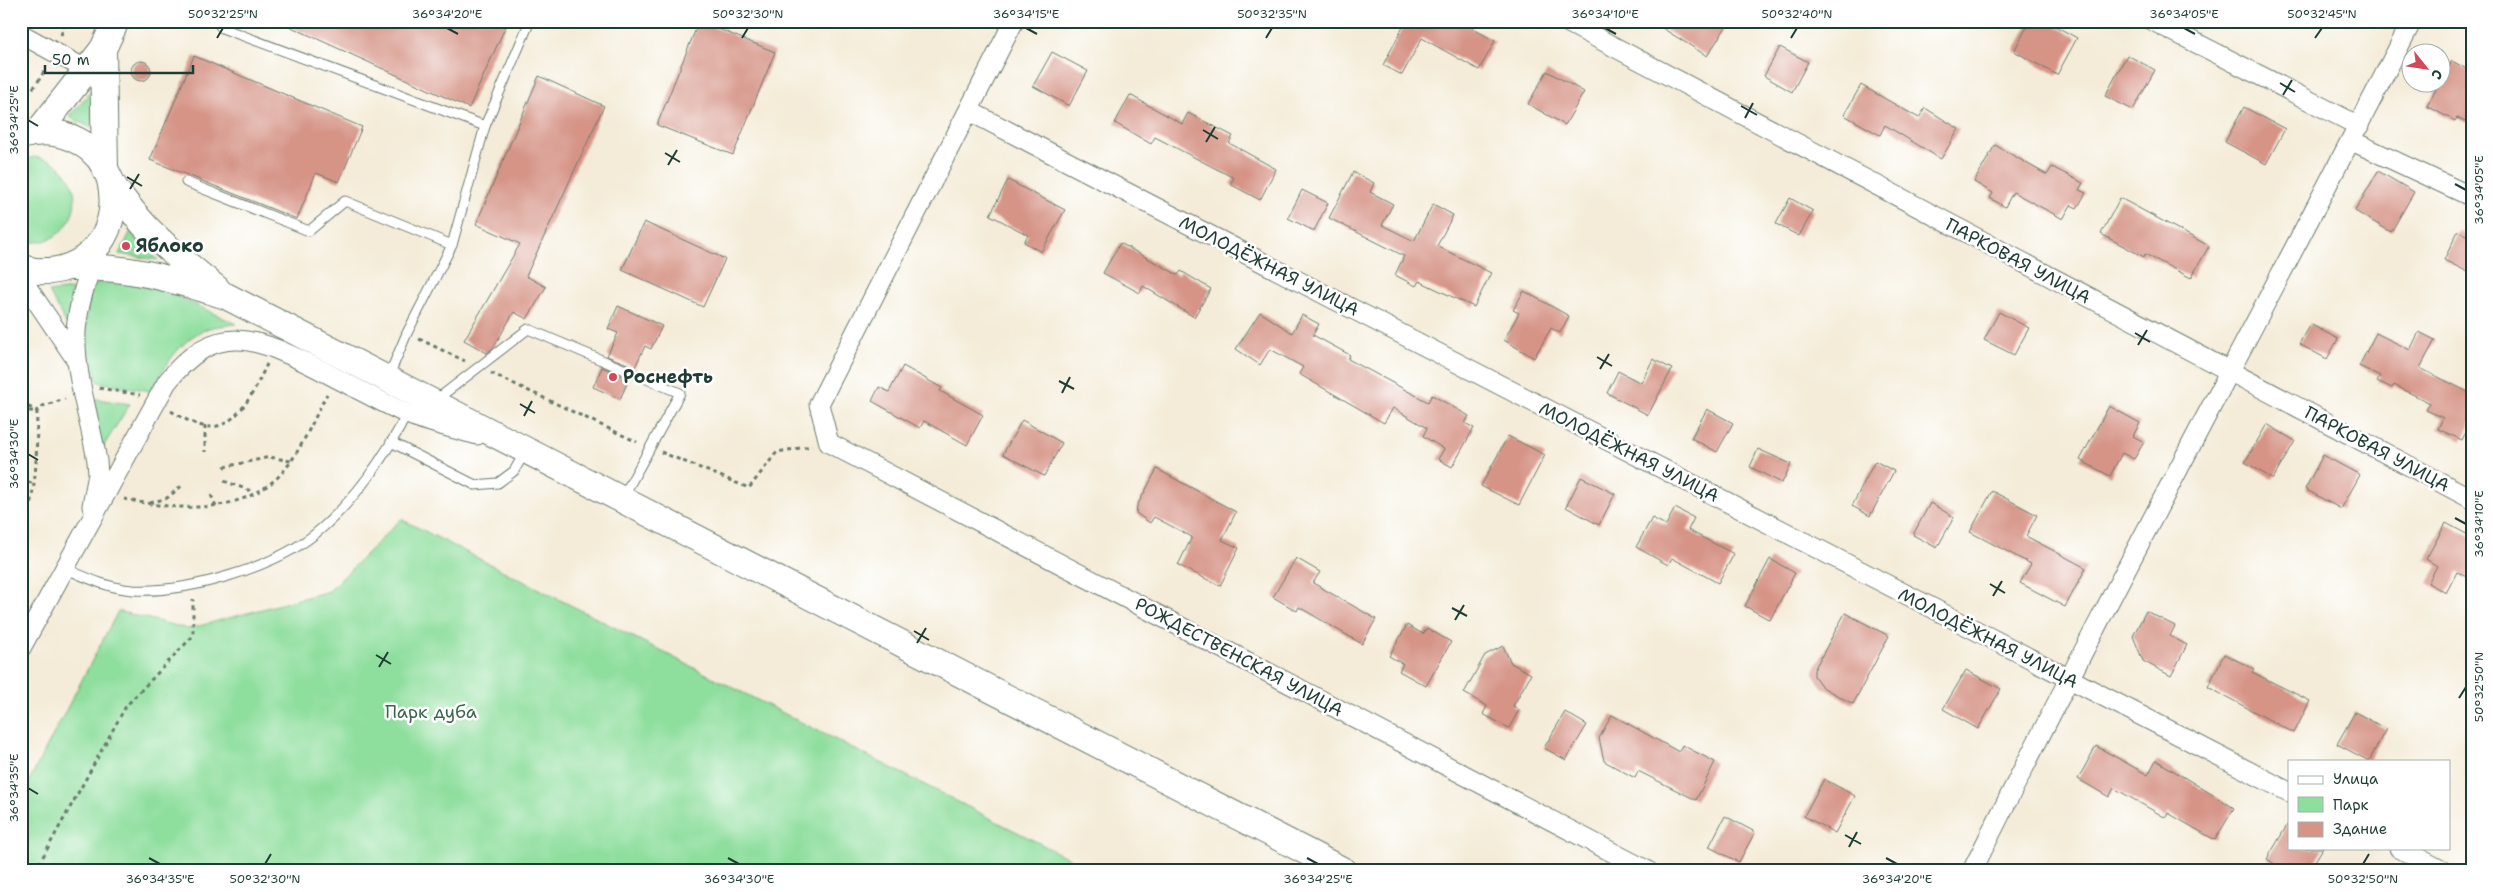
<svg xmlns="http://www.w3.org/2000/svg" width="2493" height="892" viewBox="0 0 2493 892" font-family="'Shantell Sans',sans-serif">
  <rect width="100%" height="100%" fill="#fff"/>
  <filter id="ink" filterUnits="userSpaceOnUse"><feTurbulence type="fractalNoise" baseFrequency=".02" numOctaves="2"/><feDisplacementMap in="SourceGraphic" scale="10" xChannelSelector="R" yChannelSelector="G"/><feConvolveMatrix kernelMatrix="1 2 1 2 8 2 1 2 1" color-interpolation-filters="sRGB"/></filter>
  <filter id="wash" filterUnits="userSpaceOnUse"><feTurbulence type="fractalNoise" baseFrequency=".0096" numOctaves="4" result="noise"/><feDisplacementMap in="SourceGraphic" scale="20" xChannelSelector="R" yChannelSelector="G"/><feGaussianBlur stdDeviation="1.12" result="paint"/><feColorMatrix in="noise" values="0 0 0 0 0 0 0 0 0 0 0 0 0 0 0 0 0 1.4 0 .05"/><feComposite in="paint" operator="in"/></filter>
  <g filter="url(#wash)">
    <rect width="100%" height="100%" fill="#f4ecd8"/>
    <g fill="#8ede9d" stroke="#568e68">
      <polygon points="92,90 92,128 69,117"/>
      <path d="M35,157C42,159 52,160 57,165C95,193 67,254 21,240V160Z"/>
      <polygon points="131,231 158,260 119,254"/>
      <path d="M114,279L171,293L236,324C229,325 220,326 213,327C183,334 164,367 151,391L98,382C87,355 82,331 89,302C90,294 91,286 99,282C102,279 109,279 114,279Z"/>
      <polygon points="72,289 69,329 49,292"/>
      <polygon points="90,398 130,404 101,450"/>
      <polygon points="401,519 1094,871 21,871 21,796 118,611 188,629 329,591"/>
    </g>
    <g id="blocks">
      <g fill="#d69487">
        <polygon points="278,21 508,21 469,108"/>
        <polygon points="699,21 775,52 733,155 657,125"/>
        <polygon points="1392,21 1459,21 1495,41 1479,70 1422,38 1402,75 1383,65 1403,27"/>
        <polygon points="1651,21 1717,21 1726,27 1707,56"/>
        <polygon points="2030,21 2046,21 2077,38 2057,75 2014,51"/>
        <polygon points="1780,47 1808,62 1792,92 1764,76"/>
        <polygon points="1052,52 1088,71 1069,106 1033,86"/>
        <polygon points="2127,55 2155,70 2133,110 2105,96"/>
        <polygon points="194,56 362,127 339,182 316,173 297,219 150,160"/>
        <polygon points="2452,61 2472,72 2472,125 2457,118 2455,121 2427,106"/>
        <circle cx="141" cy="71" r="10"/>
        <polygon points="1547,71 1584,92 1565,125 1528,104"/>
        <polygon points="539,76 604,106 526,276 546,287 527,319 514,312 493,348 487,353 464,340 520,244 476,224"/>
        <polygon points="1861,85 1919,118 1925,108 1959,129 1941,159 1885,125 1880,135 1844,115"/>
        <polygon points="1130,95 1182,124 1188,113 1233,136 1229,143 1276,169 1260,200 1230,184 1234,178 1155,137 1151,144 1115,123"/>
        <polygon points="2244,107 2285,129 2266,164 2225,142"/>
        <polygon points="1995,145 2047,175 2052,167 2083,183 2079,190 2086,193 2077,208 2071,205 2063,219 2013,192 2005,207 1990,198 1993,193 1974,182"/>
        <polygon points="2378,171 2414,192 2391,232 2355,211"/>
        <polygon points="1353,172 1374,183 1370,192 1393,204 1382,225 1414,241 1433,204 1453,215 1437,246 1491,273 1474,307 1419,281 1416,286 1395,275 1404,256 1329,218"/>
        <polygon points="1008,180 1065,210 1041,252 1024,242 1028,235 990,215"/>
        <polygon points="1302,190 1328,203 1314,231 1288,218"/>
        <polygon points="1790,198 1813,211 1799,236 1776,224"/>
        <polygon points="2120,198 2209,246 2191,278 2145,254 2144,257 2101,234"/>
        <polygon points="644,222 725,259 703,307 622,270"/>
        <polygon points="2458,231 2472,238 2472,274 2444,260"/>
        <polygon points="1120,243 1178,275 1181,271 1211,289 1194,317 1143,286 1140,293 1103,273"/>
        <polygon points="1524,291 1569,316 1560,333 1551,328 1534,358 1504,340 1519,313 1513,310"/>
        <polygon points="618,306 662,326 651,349 645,346 635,367 607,356 618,333 608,329"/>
        <polygon points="1260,312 1292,333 1302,315 1319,324 1313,335 1350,355 1348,359 1428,402 1432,395 1469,416 1465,423 1474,428 1452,467 1438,459 1444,449 1423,436 1427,428 1393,408 1384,423 1299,374 1303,367 1270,349 1260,365 1236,349"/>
        <polygon points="1999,312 2029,328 2014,355 1984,340"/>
        <polygon points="2310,324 2338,339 2327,359 2299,344"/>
        <polygon points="2419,332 2435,340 2420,368 2472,394 2472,420 2462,440 2438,429 2443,418 2426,410 2430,403 2394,385 2392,388 2377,381 2380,376 2359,366 2376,333 2410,350"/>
        <polygon points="1653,359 1672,369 1648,415 1607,393 1618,371 1641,383"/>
        <polygon points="903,366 942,388 940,391 983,415 967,445 924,421 920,428 872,401 879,387 889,392"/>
        <polygon points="602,367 629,379 620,399 593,387"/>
        <polygon points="2109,406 2140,423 2133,436 2144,442 2134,459 2122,453 2110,476 2080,460"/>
        <polygon points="1707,409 1733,423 1717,452 1691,438"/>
        <polygon points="1022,420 1062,443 1044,476 1003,454"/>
        <polygon points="2267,424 2295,441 2273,479 2245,462"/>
        <polygon points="1508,436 1545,455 1519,505 1481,486"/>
        <polygon points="1758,449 1791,464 1782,483 1750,467"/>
        <polygon points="2323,455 2360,475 2341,509 2305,489"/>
        <polygon points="1875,461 1894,471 1870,516 1852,506"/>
        <polygon points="1157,469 1236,512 1222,540 1239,548 1220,586 1178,565 1192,537 1154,517 1150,523 1136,513 1137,506"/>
        <polygon points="1581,477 1615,494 1599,525 1566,507"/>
        <polygon points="1992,491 2037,515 2026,536 2086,568 2065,607 2020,583 2031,564 1970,532"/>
        <polygon points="1930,503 1954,517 1937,548 1913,535"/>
        <polygon points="1675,508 1694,518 1688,530 1734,554 1718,583 1672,558 1668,565 1636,547 1652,518 1666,525"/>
        <polygon points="2446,523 2472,537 2472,580 2457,572 2446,593 2428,583 2437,566 2426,559"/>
        <polygon points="1296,558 1320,572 1313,583 1376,619 1362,644 1299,607 1297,611 1273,597"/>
        <polygon points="1770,559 1795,573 1770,620 1745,606"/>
        <polygon points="2146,611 2175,626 2170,636 2187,645 2171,676 2143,661 2133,636"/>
        <polygon points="1845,613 1889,636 1853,704 1822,687 1814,676 1814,670"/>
        <polygon points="1407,625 1423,634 1427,628 1451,642 1426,686 1399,671 1403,664 1389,656"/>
        <polygon points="1503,646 1511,663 1531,674 1513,706 1519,710 1509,728 1483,714 1487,706 1464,693 1485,655"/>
        <polygon points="2224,654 2254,669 2252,672 2310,701 2294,733 2208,687"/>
        <polygon points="1966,670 2001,689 1978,729 1943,709"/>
        <polygon points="1565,712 1587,725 1566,760 1544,748"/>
        <polygon points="2355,712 2386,729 2369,761 2337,744"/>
        <polygon points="1612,715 1679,752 1682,745 1715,762 1696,800 1638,771 1635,778 1604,761 1599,738"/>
        <polygon points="2096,746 2148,775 2156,760 2234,808 2215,840 2168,813 2166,818 2114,788 2109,797 2078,779"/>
        <polygon points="1824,779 1855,796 1835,833 1804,816"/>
        <polygon points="1725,816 1755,832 1739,862 1709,847"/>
        <polygon points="2289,822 2289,848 2323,848 2309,871 2285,871 2267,859"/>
      </g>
    </g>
  </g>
  <g filter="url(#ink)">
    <use href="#blocks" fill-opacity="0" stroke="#6a7a6d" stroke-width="1"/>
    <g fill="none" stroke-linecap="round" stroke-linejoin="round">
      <g stroke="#6a7a6d" stroke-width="11">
        <g id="lane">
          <polyline points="216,21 222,28 485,126"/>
          <polyline points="186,182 309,231 345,201 452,245"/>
          <polyline points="388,378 407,333 452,245 485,126 530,21"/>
          <polyline points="436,400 528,329 680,393 623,497"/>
          <polyline points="391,442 475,485 498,483 514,471 525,452"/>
          <path d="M64,568C87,578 108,588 133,590C187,593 273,568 315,534C353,503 385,457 407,414"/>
        </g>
      </g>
      <g stroke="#6a7a6d" stroke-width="21">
        <g id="street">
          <polyline points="1014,21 819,404 829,443 1648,871"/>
          <polyline points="1565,21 2472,499"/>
          <polyline points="2153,21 2359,126"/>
          <polyline points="21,34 87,70"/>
          <polyline points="969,111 2289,792"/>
          <polyline points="2352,141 2472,197"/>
          <polyline points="21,278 77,361"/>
          <path d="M92,506L98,474L97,461C90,418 74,375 76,331C78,305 86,281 95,256"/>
          <path d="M21,648L167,382C216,320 255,337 317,368C346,383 375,399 405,413C427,423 454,428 477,435"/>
          <polyline points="2399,848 2443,871"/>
          <path d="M1972,871C2114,585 2267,305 2412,21"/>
        </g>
      </g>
      <g stroke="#6a7a6d" stroke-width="28">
        <g id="secondary">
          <polyline points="103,49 105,169"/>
          <polyline points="38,132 103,49 116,21"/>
          <path d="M21,136C49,127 79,135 98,157C106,167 109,180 116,190C125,202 135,215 145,226C167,249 193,269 217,289"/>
          <path d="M70,267C130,266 169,278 226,296L1344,871"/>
          <path d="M21,268C79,284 124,237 110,180"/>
        </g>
      </g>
      <g stroke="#6a7a6d" stroke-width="3" stroke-dasharray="4 4" stroke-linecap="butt">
        <polyline points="61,35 66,21"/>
        <polyline points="21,99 36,85 46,68"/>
        <polyline points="419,339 465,361"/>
        <polyline points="491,373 637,442"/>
        <polyline points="99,388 140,395"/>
        <polyline points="21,403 37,411 43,406 65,399"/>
        <path d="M21,411H37C36,451 39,492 21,529"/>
        <path d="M171,411C180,416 189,422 199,425C235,437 255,389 267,364"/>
        <polyline points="205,426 205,452"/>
        <polyline points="661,452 749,488 777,452 812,446"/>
        <polyline points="224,467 270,457 291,461"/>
        <polyline points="21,478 33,484"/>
        <polyline points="224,481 254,492"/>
        <polyline points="211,495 216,506"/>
        <path d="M124,499C175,510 238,516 279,476C299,456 314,418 327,394"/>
        <polyline points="150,503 167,498 184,484"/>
        <polyline points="35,871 126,706 193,636 193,599"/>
      </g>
      <use href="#lane" stroke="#fff" stroke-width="9"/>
      <use href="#street" stroke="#fff" stroke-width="19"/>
      <use href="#secondary" stroke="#fff" stroke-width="26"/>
    </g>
  </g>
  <path fill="none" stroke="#1f3d34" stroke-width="2" d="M447,28L458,34M1026,28L1037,34M1605,28L1616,34M2184,28L2195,34M217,38L223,28M742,38L748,28M1266,38L1272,28M1791,38L1797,28M2315,38L2322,28M2280,83L2295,92M2283,95L2292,80M1741,106L1757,115M1745,118L1753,103M28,120L38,126M1203,130L1218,139M1206,142L1215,127M665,153L680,162M668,165L677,150M127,177L142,186M2455,184L2466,190M130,189L139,174M2135,333L2150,342M2138,345L2147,330M1597,357L1612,366M1600,369L1609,354M1059,381L1074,389M1062,393L1070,377M520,404L535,413M524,416L532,401M28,454L38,460M2455,518L2466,524M1990,584L2005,593M1993,596L2002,581M1452,608L1467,616M1455,620L1464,605M914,631L929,640M917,643L926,628M376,655L391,664M379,667L388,652M2459,698L2466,687M28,788L38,794M1845,835L1861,844M1849,847L1857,832M149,858L160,864M728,858L739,864M1307,858L1318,864M1886,858L1897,864M265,864L271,854M2363,864L2369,854"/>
  <g fill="#d1495b" stroke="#fff" stroke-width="2">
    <circle cx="126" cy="246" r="5"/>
    <circle cx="613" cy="377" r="5"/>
  </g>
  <g text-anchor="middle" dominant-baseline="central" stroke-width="5" stroke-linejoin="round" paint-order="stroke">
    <g font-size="18" font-weight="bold" fill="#1f3d34" stroke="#fff" text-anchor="start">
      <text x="136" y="246">Яблоко</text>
      <text x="623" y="377">Роснефть</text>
    </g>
    <g font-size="18" fill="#1f3d34" stroke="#fff">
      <text transform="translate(2018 261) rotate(28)">ПАРКОВАЯ УЛИЦА</text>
      <text transform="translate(1269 266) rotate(27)">МОЛОДЁЖНАЯ УЛИЦА</text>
      <text transform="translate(2377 449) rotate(28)">ПАРКОВАЯ УЛИЦА</text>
      <text transform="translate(1629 452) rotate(27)">МОЛОДЁЖНАЯ УЛИЦА</text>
      <text transform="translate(1988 638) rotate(27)">МОЛОДЁЖНАЯ УЛИЦА</text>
      <text transform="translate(1239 657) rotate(28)">РОЖДЕСТВЕНСКАЯ УЛИЦА</text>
    </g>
    <g font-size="18" fill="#3b654e" stroke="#fff">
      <text x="431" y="712">Парк дуба</text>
    </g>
  </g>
  <rect width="2493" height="892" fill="none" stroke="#fff" stroke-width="55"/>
  <rect x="2288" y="760" width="162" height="90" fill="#ffffff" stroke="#a5b1ae"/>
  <rect x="2298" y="776" width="25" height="8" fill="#ffffff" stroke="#a5b1ae"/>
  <text x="2333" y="784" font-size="15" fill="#1f3d34">Улица</text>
  <rect x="2298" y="797" width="25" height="15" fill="#8ede9d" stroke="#a5b1ae"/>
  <text x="2333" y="810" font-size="15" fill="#1f3d34">Парк</text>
  <rect x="2298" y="822" width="25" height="15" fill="#d69487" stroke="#a5b1ae"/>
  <text x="2333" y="834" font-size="15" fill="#1f3d34">Здание</text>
  <g transform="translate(2426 68) rotate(120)"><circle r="24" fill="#ffffff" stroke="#a5b1ae"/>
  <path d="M0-4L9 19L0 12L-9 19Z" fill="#d1495b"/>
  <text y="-8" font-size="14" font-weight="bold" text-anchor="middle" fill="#1f3d34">С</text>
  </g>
  <path d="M45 65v8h148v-8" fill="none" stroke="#1f3d34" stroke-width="2.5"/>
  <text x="52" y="65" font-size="15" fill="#1f3d34" stroke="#ffffff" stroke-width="4" paint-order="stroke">50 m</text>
  <rect x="28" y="28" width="2438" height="836" fill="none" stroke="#1f3d34" stroke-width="2"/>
  <g font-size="12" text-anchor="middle" fill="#1f3d34">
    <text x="223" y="18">50°32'25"N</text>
    <text x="447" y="18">36°34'20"E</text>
    <text x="748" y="18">50°32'30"N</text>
    <text x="1026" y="18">36°34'15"E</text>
    <text x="1272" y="18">50°32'35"N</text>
    <text x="1605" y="18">36°34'10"E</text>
    <text x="1797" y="18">50°32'40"N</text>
    <text x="2184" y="18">36°34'05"E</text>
    <text x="2322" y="18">50°32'45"N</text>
    <text transform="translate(14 120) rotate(-90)" y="4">36°34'25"E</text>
    <text transform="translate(2479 190) rotate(-90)" y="4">36°34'05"E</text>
    <text transform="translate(14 454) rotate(-90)" y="4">36°34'30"E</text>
    <text transform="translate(2479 524) rotate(-90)" y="4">36°34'10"E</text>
    <text transform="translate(2479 687) rotate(-90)" y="4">50°32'50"N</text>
    <text transform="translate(14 788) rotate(-90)" y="4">36°34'35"E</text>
    <text x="160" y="883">36°34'35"E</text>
    <text x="265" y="883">50°32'30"N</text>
    <text x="739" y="883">36°34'30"E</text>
    <text x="1318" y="883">36°34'25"E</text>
    <text x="1897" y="883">36°34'20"E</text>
    <text x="2363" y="883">50°32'50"N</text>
  </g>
</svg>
